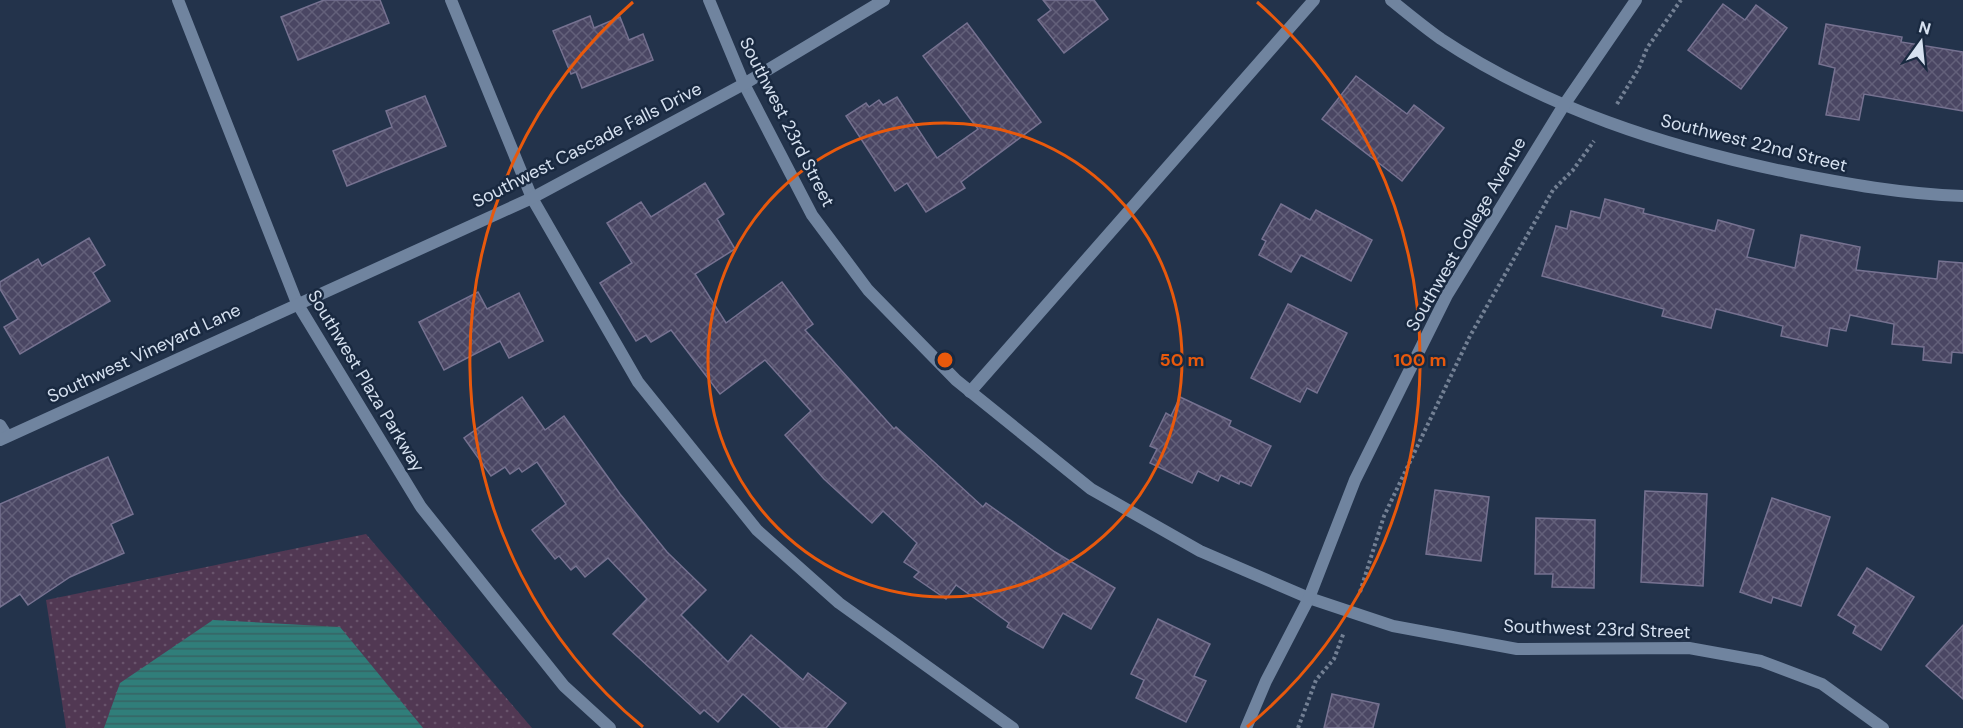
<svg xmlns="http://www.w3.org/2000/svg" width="1963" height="728" viewBox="0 0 1963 728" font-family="'DM Sans',sans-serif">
  <defs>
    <pattern id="park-dots" width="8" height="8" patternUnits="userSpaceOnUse" patternTransform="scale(1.5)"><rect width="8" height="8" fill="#513853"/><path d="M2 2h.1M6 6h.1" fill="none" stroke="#69546c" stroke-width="1.8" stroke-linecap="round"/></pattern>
    <pattern id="water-rules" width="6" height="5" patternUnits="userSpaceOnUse" patternTransform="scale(1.5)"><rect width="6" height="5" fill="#307e7a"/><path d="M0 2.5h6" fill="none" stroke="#376464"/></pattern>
    <pattern id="building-cross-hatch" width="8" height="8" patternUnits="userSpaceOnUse" patternTransform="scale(1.5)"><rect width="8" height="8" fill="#4a4663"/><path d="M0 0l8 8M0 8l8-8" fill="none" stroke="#63607a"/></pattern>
  </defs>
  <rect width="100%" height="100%" fill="#23334b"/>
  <polygon fill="url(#park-dots)" points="366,534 532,728 66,728 46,600"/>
  <polygon fill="url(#water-rules)" points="213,620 340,627 423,728 104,728 120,683"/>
  <g fill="url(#building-cross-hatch)" stroke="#767291" stroke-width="1.5">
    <polygon points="324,0 380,0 389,23 298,60 281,17"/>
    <polygon points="1043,0 1094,0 1108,19 1064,53 1038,20 1051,10"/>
    <polygon points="1723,4 1745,20 1756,5 1787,28 1741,89 1688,50"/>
    <polygon points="590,16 594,28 620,17 629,40 643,34 653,60 582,88 576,72 571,74 553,31"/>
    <polygon points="967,23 1041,122 961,182 965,188 926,212 907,183 895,191 846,116 866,103 869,107 879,100 883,105 897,97 937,158 978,129 923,56"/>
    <polygon points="1826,24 1902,37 1901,42 1963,52 1963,111 1864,94 1859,120 1826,115 1835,68 1819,64"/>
    <polygon points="1356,76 1407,114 1414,105 1444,128 1402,181 1322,119"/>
    <polygon points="425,96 446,146 347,186 333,151 392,127 386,111"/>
    <polygon points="705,183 724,214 717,219 735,249 695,274 726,323 782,282 813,324 805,330 894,429 896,427 983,507 986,503 1055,552 1115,588 1091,629 1063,613 1043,648 1007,627 1009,623 956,585 946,599 914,577 919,572 904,562 917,543 883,511 872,523 824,479 785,435 811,411 765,360 720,394 671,330 651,342 646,335 636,341 600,283 632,263 607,223 641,202 651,217"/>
    <polygon points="1605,199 1644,209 1643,213 1715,231 1718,220 1754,230 1747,257 1795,268 1801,235 1860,247 1856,270 1937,279 1939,261 1963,263 1963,353 1952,352 1951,363 1923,360 1924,347 1892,344 1894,324 1850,315 1846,331 1830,328 1827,346 1781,336 1783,326 1716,309 1711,328 1662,316 1664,309 1542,276 1556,226 1567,229 1571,211 1600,218"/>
    <polygon points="1281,204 1310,220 1316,210 1372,240 1351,281 1301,255 1291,272 1259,255 1266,241 1262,239"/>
    <polygon points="89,238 105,265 93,273 110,301 20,354 4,327 18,319 0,289 0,282 38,259 42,266"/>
    <polygon points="478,292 487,309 519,293 543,341 509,358 500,341 444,370 419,322"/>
    <polygon points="1288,304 1347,333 1317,393 1307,388 1300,402 1251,378"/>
    <polygon points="522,397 545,430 564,416 620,494 667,552 706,590 681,615 728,662 751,635 803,680 808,673 846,703 826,728 781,728 743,694 718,722 704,710 700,714 613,634 647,599 608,558 585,577 576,566 571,570 559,556 555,559 532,530 566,504 537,462 522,472 519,468 510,474 505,467 491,476 464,438"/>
    <polygon points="1180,397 1231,421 1229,426 1271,446 1251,486 1240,481 1239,484 1221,475 1218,481 1198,471 1192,483 1150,463 1157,449 1150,446 1166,413 1171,416"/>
    <polygon points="108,457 133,514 111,524 124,553 70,577 28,605 20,594 0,607 0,504"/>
    <polygon points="1435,490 1489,497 1481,561 1426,554"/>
    <polygon points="1645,491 1707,494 1703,586 1641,582"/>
    <polygon points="1772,498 1830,517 1801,606 1773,597 1771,603 1740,592"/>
    <polygon points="1536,518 1595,520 1594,588 1552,587 1553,574 1535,574"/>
    <polygon points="1867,568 1914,597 1881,650 1853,633 1856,626 1838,615"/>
    <polygon points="1158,619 1210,644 1194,676 1206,681 1186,722 1136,698 1144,680 1131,674"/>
    <polygon points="1963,625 1963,699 1926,666"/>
    <polygon points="1332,694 1379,704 1373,728 1324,728"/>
  </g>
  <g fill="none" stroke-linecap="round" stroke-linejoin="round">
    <g stroke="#738094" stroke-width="4" stroke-dasharray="3 3" stroke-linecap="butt">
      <polyline points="1617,104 1639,68 1647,48 1681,0"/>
      <polyline points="1360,592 1384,516 1470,336 1553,190 1573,170 1594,141"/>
      <polyline points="1298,728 1316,680 1334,659 1344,632"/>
    </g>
    <g stroke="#70849f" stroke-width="12">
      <polyline points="451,0 532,198 638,382 757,530 839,603 1013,728"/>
      <polyline points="970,392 1314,0"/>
    </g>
    <g stroke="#70849f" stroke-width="12">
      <polyline points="178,0 297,303 421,507 564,686 610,728"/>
      <polyline points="709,0 744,84 812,215 868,290 956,380 1091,489 1200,551 1309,598 1393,626 1517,649 1689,648 1761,661 1822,684 1883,728"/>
      <path d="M1391,0C1407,13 1424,27 1441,39C1545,108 1666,147 1787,172C1846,184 1903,194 1963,196"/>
      <polyline points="0,425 7,436"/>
      <polyline points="0,440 532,198 744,84 884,0"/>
      <polyline points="1246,728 1266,681 1309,598 1355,480 1447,295 1564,105 1636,0"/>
    </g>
  </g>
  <g fill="none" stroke="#e8590c" stroke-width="3">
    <circle cx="945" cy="360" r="237"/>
    <path d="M643 727A475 475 0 0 1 633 2M1257 2A475 475 0 0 1 1247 727"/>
  </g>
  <g text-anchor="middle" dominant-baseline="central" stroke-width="5" stroke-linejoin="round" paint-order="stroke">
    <g font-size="18" fill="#d6e1f0" stroke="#192940">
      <text transform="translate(787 122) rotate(63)">Southwest 23rd Street</text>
      <text transform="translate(1754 143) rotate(14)">Southwest 22nd Street</text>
      <text transform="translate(587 145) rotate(-27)">Southwest Cascade Falls Drive</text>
      <text transform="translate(1466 234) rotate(-60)">Southwest College Avenue</text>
      <text transform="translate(144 353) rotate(-25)">Southwest Vineyard Lane</text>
      <text transform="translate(366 381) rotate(59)">Southwest Plaza Parkway</text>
      <text transform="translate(1597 629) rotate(2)">Southwest 23rd Street</text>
    </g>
  </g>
  <circle cx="945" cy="360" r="9" fill="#e8590c" stroke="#192940" stroke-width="3"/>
  <g font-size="18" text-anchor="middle" font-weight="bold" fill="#e8590c" stroke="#192940" stroke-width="5" stroke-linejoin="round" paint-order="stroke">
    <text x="1182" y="366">50 m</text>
    <text x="1420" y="366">100 m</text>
  </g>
  <g transform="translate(1921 42) rotate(15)" stroke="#192940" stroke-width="4.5" paint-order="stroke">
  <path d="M0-4.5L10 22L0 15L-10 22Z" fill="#d6e1f0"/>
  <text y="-9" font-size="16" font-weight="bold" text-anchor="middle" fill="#d6e1f0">N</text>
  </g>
</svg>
